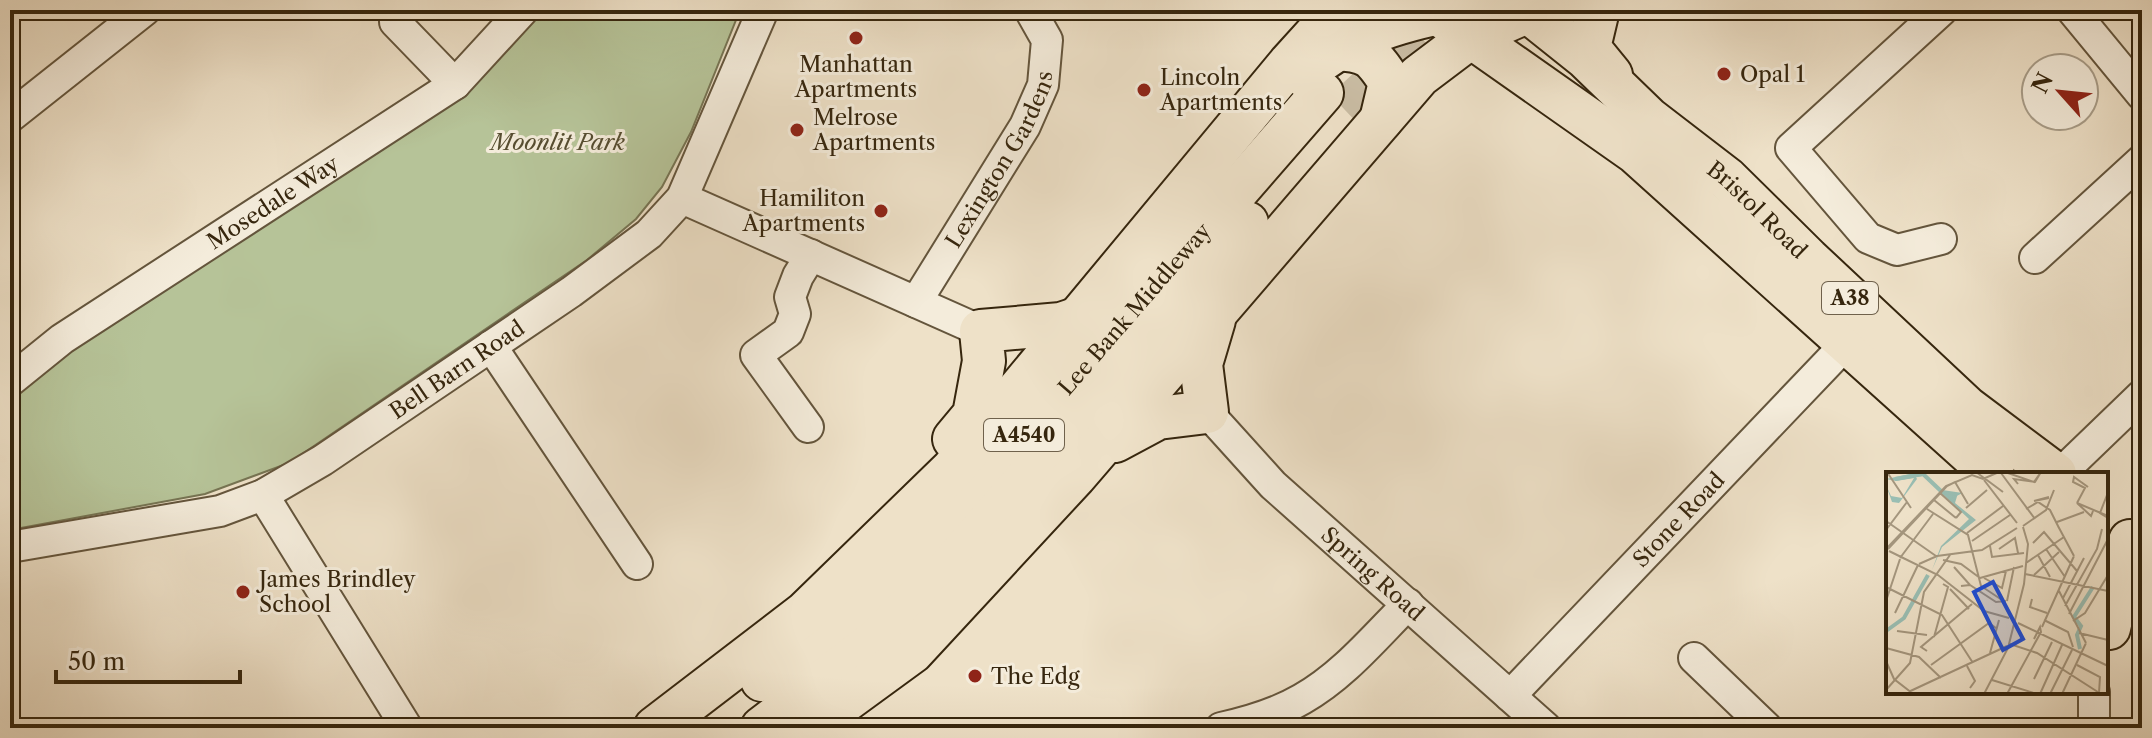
<svg xmlns="http://www.w3.org/2000/svg" width="2152" height="738" viewBox="0 0 2152 738" font-family="'Libre Caslon Text',serif">
  <rect width="100%" height="100%" fill="#eee1c8"/>
  <filter id="stains"><feTurbulence type="fractalNoise" baseFrequency=".0025" numOctaves="4"/><feColorMatrix values="0 0 0 0 .2 0 0 0 0 .09 0 0 0 0 .02 0 0 0 .5 -.17"/></filter>
  <radialGradient id="worn" r=".72"><stop offset=".6" stop-color="#630" stop-opacity="0"/><stop offset="1" stop-color="#630" stop-opacity=".3"/></radialGradient>
  <polygon fill="#b6c398" stroke="#767453" stroke-width="2" points="532,10 740,10 691,132 662,187 636,219 587,260 289,463 205,494 10,530 10,395"/>
  <g fill="none" stroke-linecap="round" stroke-linejoin="round">
    <polyline stroke="#c9bca3" stroke-width="42" stroke-dasharray="42 21" stroke-linecap="butt" points="1345,110 1451,10"/>
    <g stroke="#64553c" stroke-width="34">
      <g id="minor">
        <polyline points="2072,10 2142,95"/>
        <polyline points="395,22 455,84"/>
        <polyline points="10,117 145,10"/>
        <polyline points="682,198 981,331"/>
        <polyline points="1941,239 1897,250 1868,238 1791,148 1942,10"/>
        <polyline points="2035,258 2142,160"/>
        <path id="s1" d="M916,302L1025,126L1043,85L1047,40L1030,10"/>
        <polyline points="491,346 637,564"/>
        <path id="s2" d="M10,381L62,339L455,84L523,10"/>
        <path id="s3" d="M1207,412L1273,485L1546,728"/>
        <polyline points="808,427 756,355 788,332 795,314 790,297 798,276 811,255"/>
        <polyline points="2060,474 2142,395"/>
        <polyline points="263,495 407,728"/>
        <path id="s4" d="M10,547L220,511L263,495L323,460L571,292L649,234L682,198L763,10"/>
        <polyline points="1694,658 1767,728"/>
        <path id="s5" d="M1510,696L1846,344"/>
        <path d="M1221,728C1248,722 1278,713 1302,699C1343,676 1375,637 1408,604"/>
        <polyline points="2094,728 2094,692"/>
      </g>
    </g>
    <g stroke="#36260e" stroke-width="46">
      <g id="highway">
        <polyline points="1433,10 1635,152 1993,474"/>
        <path id="s6" d="M1526,10L1585,57L1649,119L1727,179L1808,259L1967,408L2055,474"/>
        <polyline points="1598,10 1589,48 1611,75"/>
        <path d="M1337,49C1369,51 1373,56 1390,82L1381,120"/>
        <path d="M1303,75C1346,36 1398,21 1454,10"/>
        <polyline points="954,439 974,415 984,361 981,331 1061,324 1079,318"/>
        <polyline points="1115,441 1158,418 1207,412 1201,364 1214,320"/>
        <polyline points="2109,628 2130,541"/>
        <path id="s7" d="M762,680L846,622L942,530L1322,93"/>
        <polyline points="655,728 805,613 953,469 1290,63 1338,10"/>
        <polyline points="762,728 874,642 951,566 1247,223"/>
        <polyline points="804,728 823,717 912,652 1075,476 1419,76 1472,36 1531,10"/>
      </g>
    </g>
    <use href="#minor" stroke="#f4ecdb" stroke-width="30"/>
    <use href="#highway" stroke="#eee1c8" stroke-width="42"/>
  </g>
  <g fill="#8f2418" stroke="#f4ecdb" stroke-width="3">
    <circle cx="856" cy="38" r="8"/>
    <circle cx="1724" cy="74" r="8"/>
    <circle cx="1144" cy="90" r="8"/>
    <circle cx="797" cy="130" r="8"/>
    <circle cx="881" cy="211" r="8"/>
    <circle cx="243" cy="592" r="8"/>
    <circle cx="975" cy="676" r="8"/>
  </g>
  <g text-anchor="middle" dominant-baseline="central" stroke-width="6" stroke-linejoin="round" paint-order="stroke">
    <g fill="#f4ecdb" stroke="#6f614c" stroke-width="2">
      <rect x="1822" y="282" width="56" height="32" rx="6"/>
      <rect x="984" y="419" width="80" height="32" rx="6"/>
    </g>
    <g font-size="20" font-weight="bold" fill="#36260e">
      <text x="1850" y="298">A38</text>
      <text x="1024" y="435">A4540</text>
    </g>
    <g font-size="22" fill="#36260e" stroke="#f4ecdb" text-anchor="start">
      <text x="856" y="64" text-anchor="middle">Manhattan<tspan x="856" dy="25">Apartments</tspan></text>
      <text x="1740" y="74">Opal 1</text>
      <text x="1160" y="77">Lincoln<tspan x="1160" dy="25">Apartments</tspan></text>
      <text x="813" y="117">Melrose<tspan x="813" dy="25">Apartments</tspan></text>
      <text x="865" y="198" text-anchor="end">Hamiliton<tspan x="865" dy="25">Apartments</tspan></text>
      <text x="259" y="579">James Brindley<tspan x="259" dy="25">School</tspan></text>
      <text x="991" y="676">The Edg</text>
    </g>
    <g font-size="22" font-style="italic" fill="#564d30" stroke="#f4ecdb">
      <text x="558" y="142">Moonlit Park</text>
    </g>
    <g font-size="22" fill="#36260e" stroke="#f4ecdb">
      <text stroke="none"><textPath href="#s1" startOffset="166">Lexington Gardens</textPath></text>
      <text stroke="none"><textPath href="#s2" startOffset="318">Mosedale Way</textPath></text>
      <text stroke="none"><textPath href="#s6" startOffset="306">Bristol Road</textPath></text>
      <text stroke="none"><textPath href="#s7" startOffset="528">Lee Bank Middleway</textPath></text>
      <text stroke="none"><textPath href="#s4" startOffset="490">Bell Barn Road</textPath></text>
      <text stroke="none"><textPath href="#s5" startOffset="244">Stone Road</textPath></text>
      <text stroke="none"><textPath href="#s3" startOffset="232">Spring Road</textPath></text>
    </g>
  </g>
  <g transform="translate(1886 472)">
    <rect width="222" height="222" fill="#eee1c8"/>
    <path d="M34,0L56,20L72,21L69,31L90,48L56,75L46,98L55,74L83,47L37,4L30,5L31,7L13,31L6,30L0,13L5,24L16,26L28,6L10,9L0,7Z" fill="#99beb3"/>
    <path fill="none" stroke="#99beb3" stroke-width="4" d="M9,7L37,2L56,20L70,22L62,26M0,159L18,146L42,103M194,177L191,163L195,154L188,145L207,115"/>
    <path fill="none" stroke="#a4967e" stroke-width="2" d="M1,0L25,36M90,0L117,20M119,0L148,10L155,0M115,1L149,47M98,8L131,51M132,12L128,7L149,10L155,0M54,21L75,40L70,46M221,23L214,41L222,46M163,26L148,29L163,25M48,28L70,46M191,31L199,16L187,10L188,5L202,15M80,36L101,18M41,37L82,63L95,114L119,130M140,37L152,30L164,38L173,56M207,39L205,44L191,31L222,44M0,49L50,84M171,50L198,40M137,54L160,38L168,18M172,54L188,84M0,58L21,30M81,61L117,34M86,69L124,43M147,71L158,60L191,99M104,74L106,85L138,81M2,75L60,14L86,3L97,7L113,0M2,77L61,14L69,10L82,32M113,77L129,66L132,81M160,77L179,105M3,79L52,103L98,139L123,146M152,83L164,105M14,86L47,42M57,88L75,92L94,106M140,91L178,65M33,92L51,84L96,78L131,56M68,95L84,113M139,102L222,119M148,103L173,80M94,106L137,94M98,106L116,116L120,99M75,114L84,113L110,130L120,129M0,115L56,143L87,191M64,117L83,137M173,119L200,171M177,126L198,86M146,127L144,135L161,141M0,129L14,87M121,129L128,95M179,134L211,77L216,57M9,141L32,93M183,142L222,67M158,148L182,160L187,175M187,149L199,141L222,103M132,151L222,194M156,155L188,84M11,159L41,163M193,161L222,168M48,165L62,115L57,112M124,172L151,181L215,222M0,176L33,185L55,206M41,179L35,175L86,132M104,181L113,148M0,189L8,207L26,221M45,193L103,151L110,156M191,193L214,205L213,221M81,194L89,209L84,216M148,207L166,170M106,208L151,222M0,218L24,191L38,120L64,83M18,222L121,174M98,222L122,176L138,112L142,72L137,55M121,222L155,160L154,155L148,167M154,222L176,173M164,222L186,178M176,222L200,171"/>
    <path fill="#1d4ed8" fill-opacity="0.15" stroke="#1d4ed8" stroke-width="4" d="M107,110L137,167L117,178L88,120Z"/>
    <rect width="222" height="222" fill="none" stroke="#36260e" stroke-width="4"/>
  </g>
  <rect width="2152" height="738" fill="none" stroke="#eee1c8" stroke-width="40"/>
  <rect x="12" y="12" width="2128" height="714" fill="none" stroke="#36260e" stroke-width="4"/>
  <rect x="20" y="20" width="2112" height="698" fill="none" stroke="#36260e" stroke-width="2"/>
  <g transform="translate(2060 92) rotate(297)"><circle r="38" fill="#f4ecdb" stroke="#a89d89" stroke-width="2"/>
  <path d="M0-6L14 30L0 20L-14 30Z" fill="#8f2418"/>
  <text y="-12" font-size="22" font-weight="bold" text-anchor="middle" fill="#36260e">N</text>
  </g>
  <path d="M56 670v12h184v-12" fill="none" stroke="#36260e" stroke-width="4"/>
  <text x="68" y="670" font-size="24" fill="#36260e" stroke="#f4ecdb" stroke-width="6" paint-order="stroke">50 m</text>
  <rect width="100%" height="100%" filter="url(#stains)"/>
  <rect width="100%" height="100%" fill="url(#worn)"/>
</svg>
